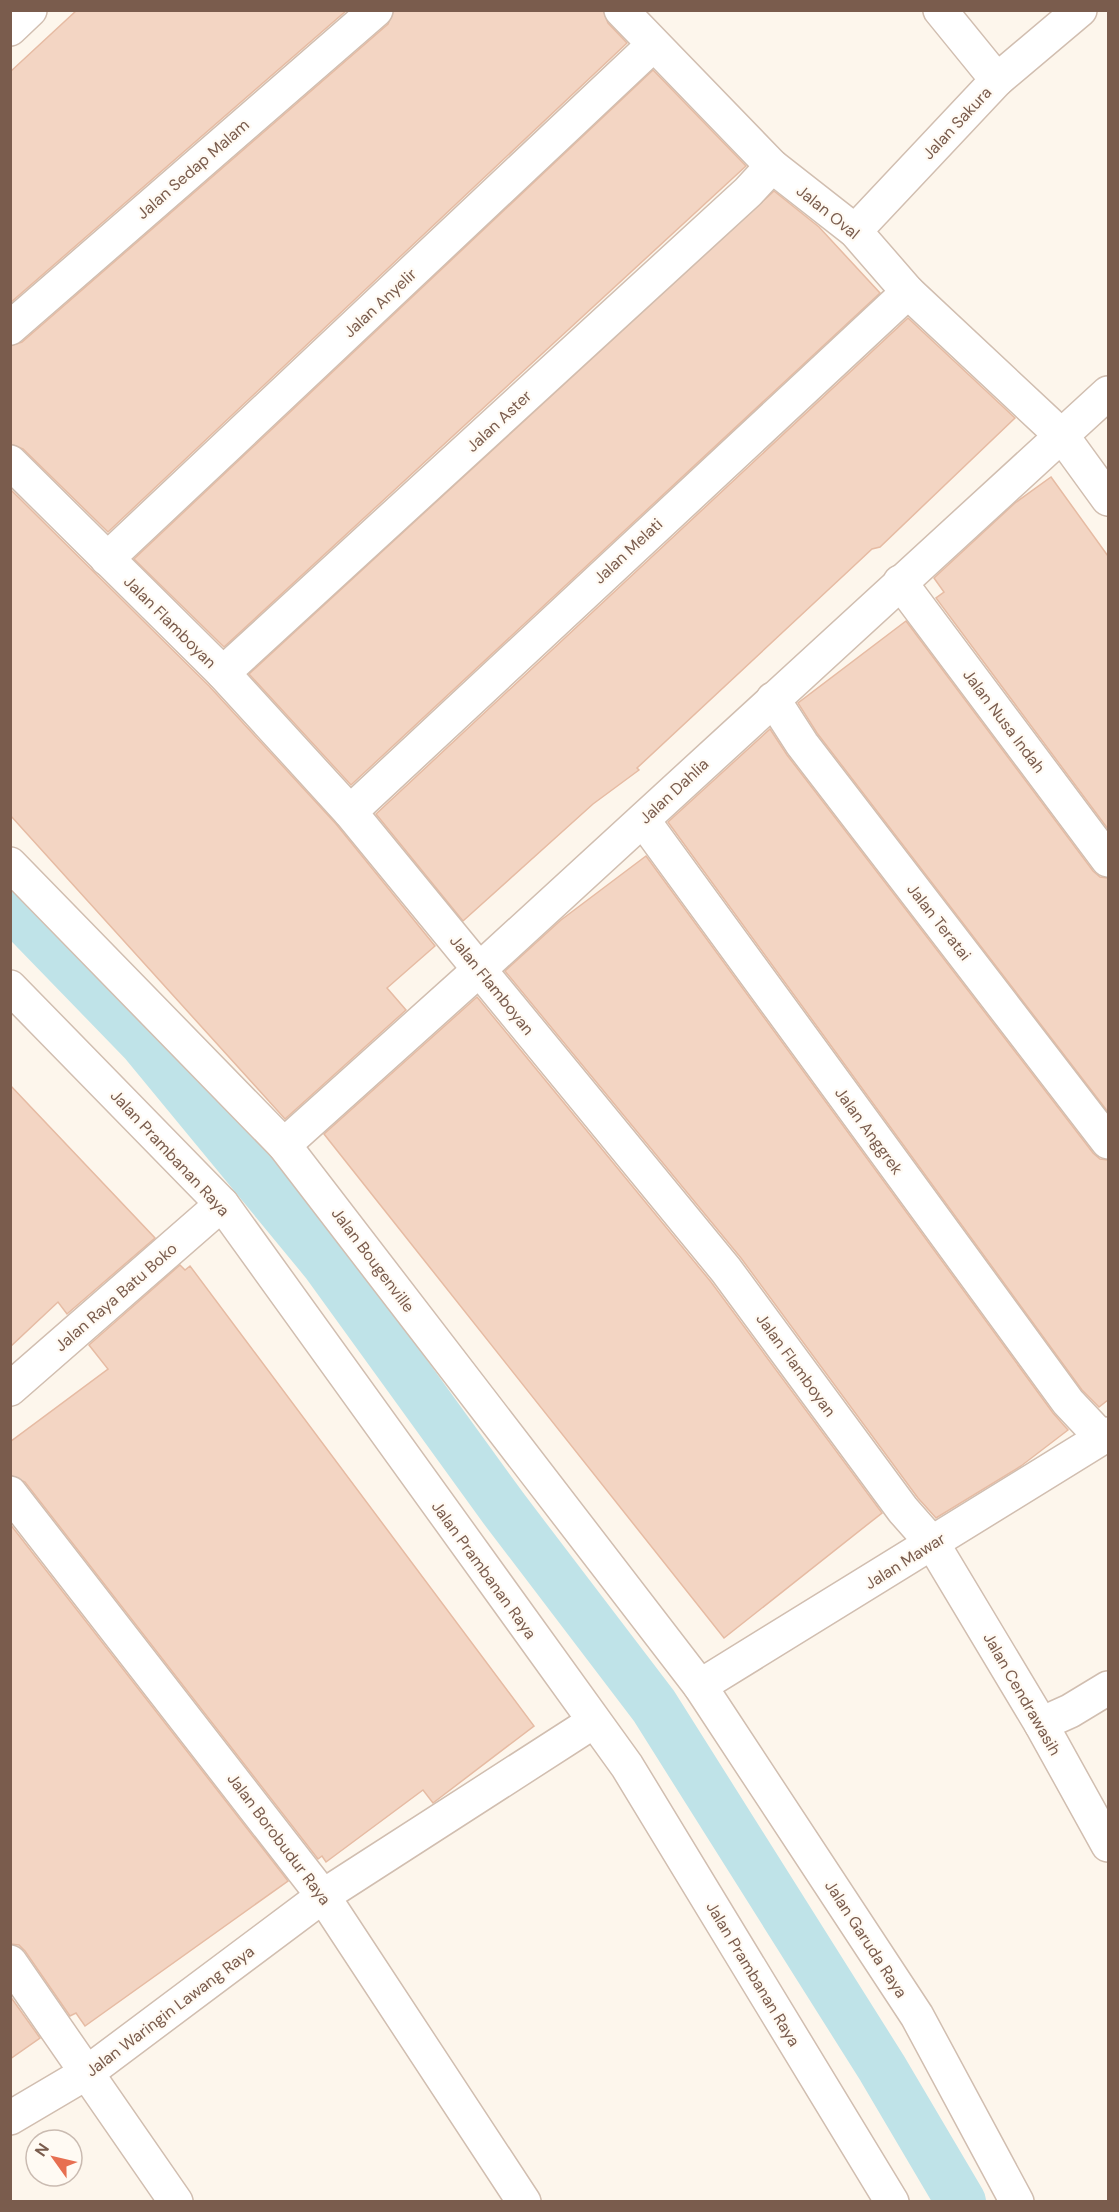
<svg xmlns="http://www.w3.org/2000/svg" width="1119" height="2212" viewBox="0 0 1119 2212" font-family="'DM Sans',sans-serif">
  <rect width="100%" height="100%" fill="#fdf6ec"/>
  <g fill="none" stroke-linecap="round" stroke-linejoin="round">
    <polyline stroke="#bfe3e8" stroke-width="50" points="10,904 144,1042 326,1263 504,1509 654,1706 882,2068 961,2202"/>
  </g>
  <g fill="#f3d5c3" stroke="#e6bba3" stroke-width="1.5">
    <polygon points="77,10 347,10 10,303 10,72"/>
    <polygon points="394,10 603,10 608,23 627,43 108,532 23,449 10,444 10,346 22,342 388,24"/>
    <polygon points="653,70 746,166 224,647 134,559"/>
    <polygon points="774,191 819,227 880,293 351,785 249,674"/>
    <polygon points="908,318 1015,418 880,547 872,549 857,563 637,768 639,770 593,804 463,921 376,814"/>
    <polygon points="1051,477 1108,556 1108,829 936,598 944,592 934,578 1015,503"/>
    <polygon points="10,489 209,686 336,824 435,946 387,988 406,1010 285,1119 10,815"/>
    <polygon points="906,621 1093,871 1100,877 1108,878 1108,1112 817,733 798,703"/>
    <polygon points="770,729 787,755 1093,1153 1100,1159 1108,1160 1108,1400 1099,1407 1082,1390 668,822"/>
    <polygon points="646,856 1053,1413 1068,1430 1021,1466 936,1518 918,1498 741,1258 505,971 561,920"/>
    <polygon points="477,997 711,1282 882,1513 724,1638 324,1134"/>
    <polygon points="10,1085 155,1238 67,1314 58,1302 10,1347"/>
    <polygon points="180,1265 185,1270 190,1266 534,1726 433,1803 423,1790 326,1862 322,1856 318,1859 25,1482 10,1475 10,1442 108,1369 89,1345"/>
    <polygon points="10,1524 288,1881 85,2026 76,2013 70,2016 25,1951 19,1945 10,1944"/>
    <polygon points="10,1996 40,2038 10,2059"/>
  </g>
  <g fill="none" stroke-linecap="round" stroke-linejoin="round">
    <g stroke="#d1beb0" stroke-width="36">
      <g id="minor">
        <polyline points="621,10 772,166 855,231 908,292 1063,437 1108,499"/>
        <polyline points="10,29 30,10"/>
        <polyline points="997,80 1080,10"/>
        <polyline points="855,231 997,80 940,10"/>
        <polyline points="10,328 376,10"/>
        <polyline points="10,462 223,673 350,812 726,1270 903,1510 933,1544 1041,1724 1108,1845"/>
        <polyline points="107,559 652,46"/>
        <polyline points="900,582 1108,860"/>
        <polyline points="223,673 748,192 772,166"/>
        <polyline points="773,699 802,744 1108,1142"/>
        <polyline points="350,812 908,292"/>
        <polyline points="643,820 1068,1402 1101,1437"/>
        <polyline points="10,864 284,1145 700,1686 917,2016 1017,2202"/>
        <polyline points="10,987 222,1204 627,1766 892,2202"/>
        <polyline points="284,1145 480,969 1108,393"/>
        <polyline points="10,1389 222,1204"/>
        <polyline points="10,1493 323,1896 524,2202"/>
        <polyline points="700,1686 1108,1434"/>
        <polyline points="1041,1724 1070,1711 1108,1688"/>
        <polyline points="10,1962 176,2202"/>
        <polyline points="10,2118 88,2072 323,1896 593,1722"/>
      </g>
    </g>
    <use href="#minor" stroke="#fff" stroke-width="33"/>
  </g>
  <g text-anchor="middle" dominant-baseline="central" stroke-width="4.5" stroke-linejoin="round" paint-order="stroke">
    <g font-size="16" fill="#7a5c4d" stroke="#fffaf3">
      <text transform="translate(957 123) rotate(-47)">Jalan Sakura</text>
      <text transform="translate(193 169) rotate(-41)">Jalan Sedap Malam</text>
      <text transform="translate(828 212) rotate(39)">Jalan Oval</text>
      <text transform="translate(380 303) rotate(-43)">Jalan Anyelir</text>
      <text transform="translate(499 421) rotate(-43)">Jalan Aster</text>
      <text transform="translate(628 551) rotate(-43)">Jalan Melati</text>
      <text transform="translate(170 622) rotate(45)">Jalan Flamboyan</text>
      <text transform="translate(1004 721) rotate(53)">Jalan Nusa Indah</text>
      <text transform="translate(674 791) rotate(-43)">Jalan Dahlia</text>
      <text transform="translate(939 922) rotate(52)">Jalan Teratai</text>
      <text transform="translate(492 985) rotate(51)">Jalan Flamboyan</text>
      <text transform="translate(869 1131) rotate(54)">Jalan Anggrek</text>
      <text transform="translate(170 1153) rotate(47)">Jalan Prambanan Raya</text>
      <text transform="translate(373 1260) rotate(53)">Jalan Bougenville</text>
      <text transform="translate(116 1297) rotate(-41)">Jalan Raya Batu Boko</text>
      <text transform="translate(796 1365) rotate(54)">Jalan Flamboyan</text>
      <text transform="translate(905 1561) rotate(-32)">Jalan Mawar</text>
      <text transform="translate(484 1570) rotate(54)">Jalan Prambanan Raya</text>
      <text transform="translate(1022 1694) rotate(60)">Jalan Cendrawasih</text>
      <text transform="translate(279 1839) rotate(53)">Jalan Borobudur Raya</text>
      <text transform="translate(866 1939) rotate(57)">Jalan Garuda Raya</text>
      <text transform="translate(753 1974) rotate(59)">Jalan Prambanan Raya</text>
      <text transform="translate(170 2011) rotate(-37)">Jalan Waringin Lawang Raya</text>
    </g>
  </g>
  <rect width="1119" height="2212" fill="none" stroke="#7a5c4d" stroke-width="24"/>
  <g transform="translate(54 2158) rotate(304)"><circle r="28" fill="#fffaf3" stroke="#cabbb1" stroke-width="1.5"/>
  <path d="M0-4.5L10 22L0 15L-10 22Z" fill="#e76f51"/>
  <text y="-9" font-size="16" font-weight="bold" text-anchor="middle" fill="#7a5c4d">N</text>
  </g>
</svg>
